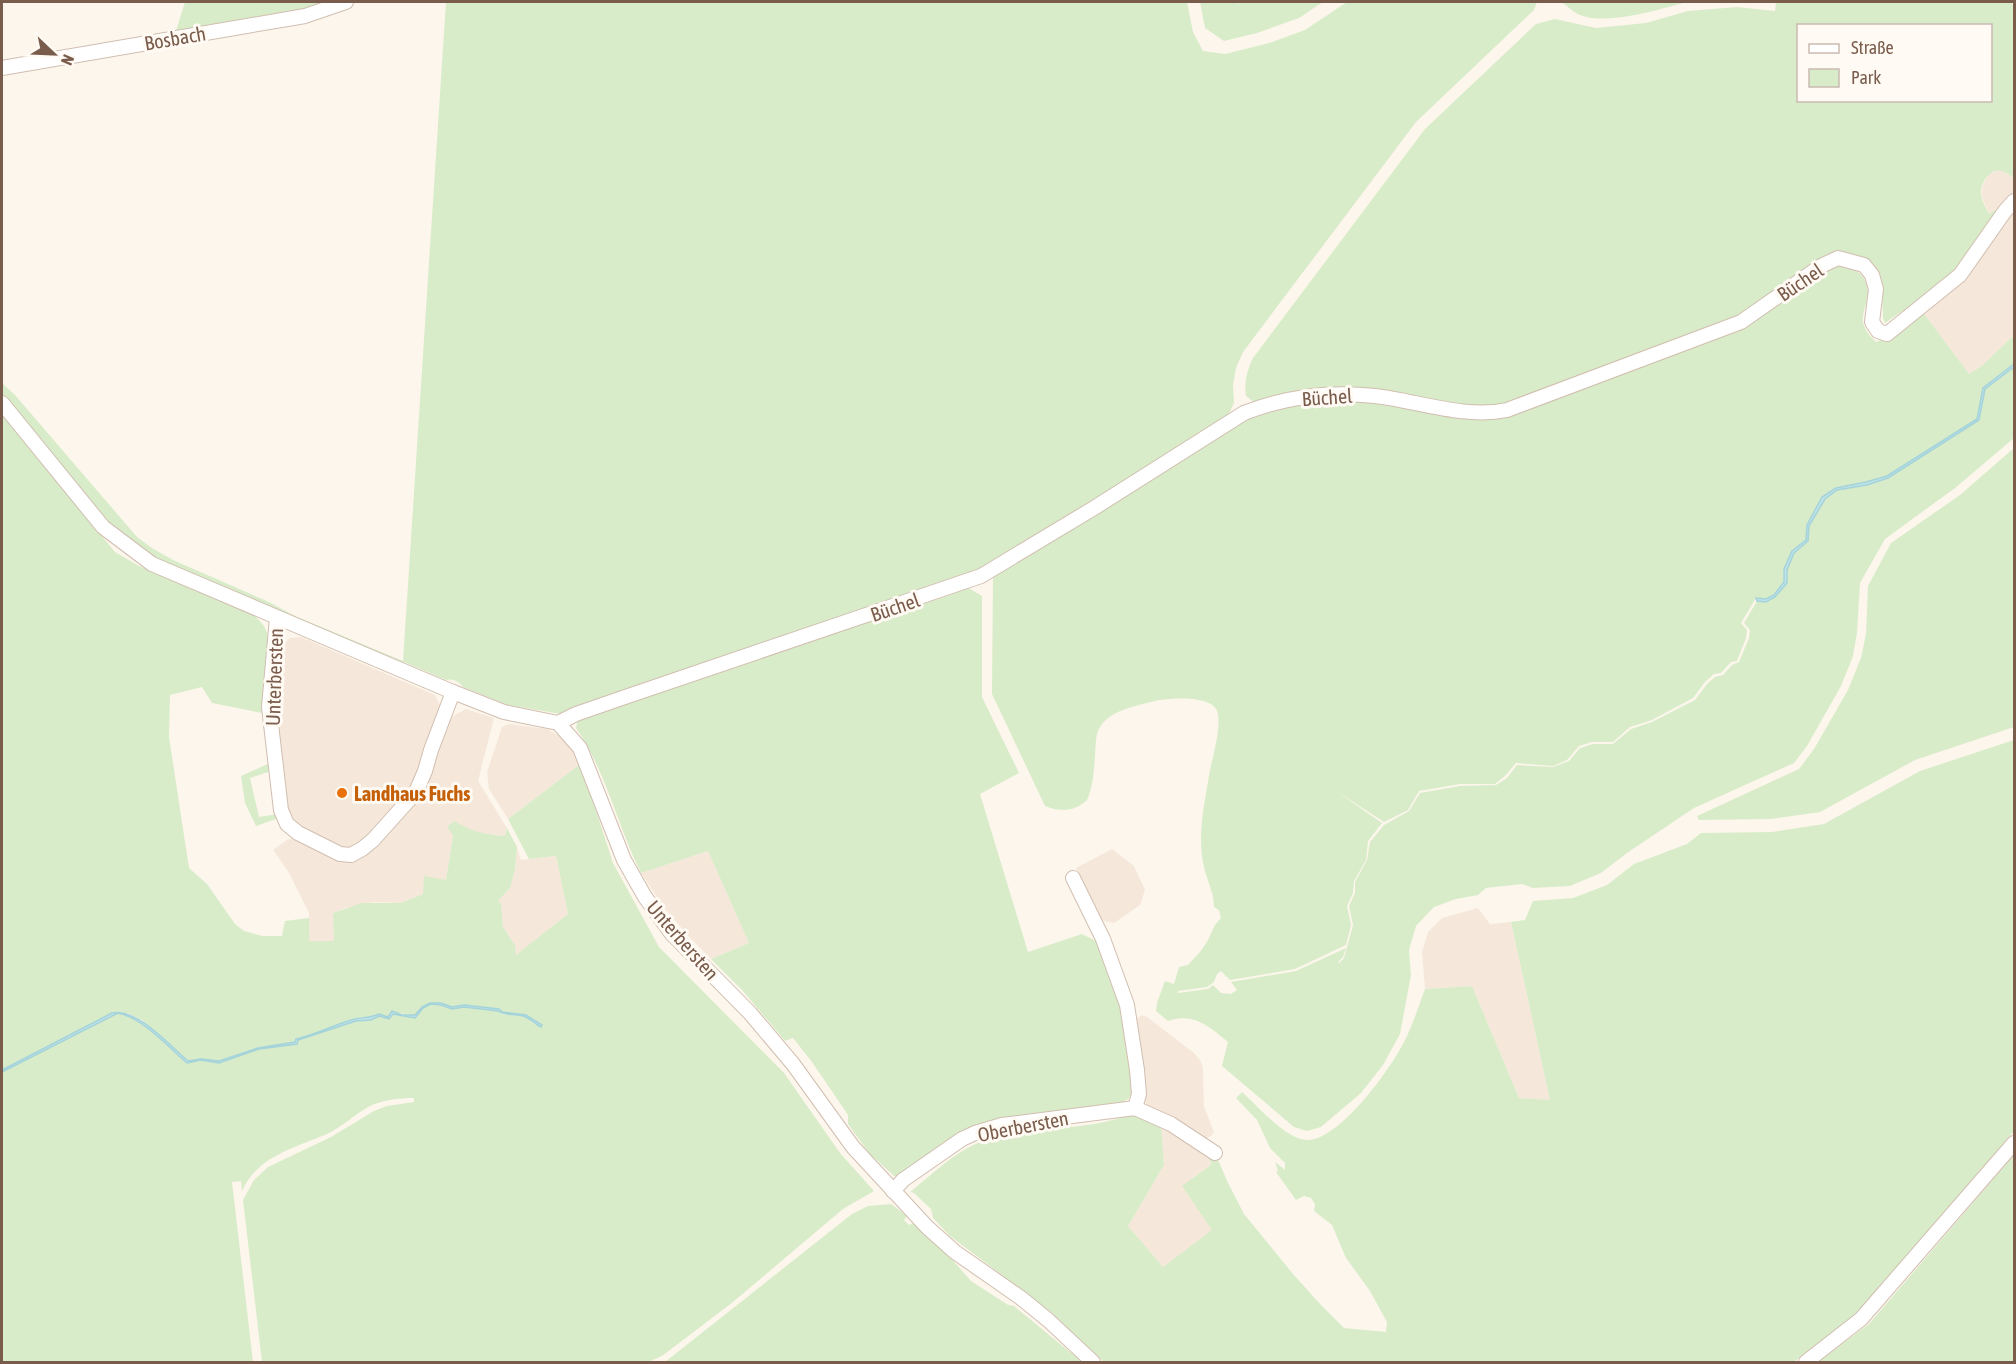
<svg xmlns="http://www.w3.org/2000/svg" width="2016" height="1364" viewBox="0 0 2016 1364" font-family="'Asap Condensed',sans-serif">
  <rect width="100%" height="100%" fill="#fdf6ec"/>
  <g fill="#f5e8da">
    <polygon points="1996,171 2002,171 2014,178 2014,197 1989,214 1981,195 1983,185 1988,175"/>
    <polygon points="2014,210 2014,335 1983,365 1969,374 1922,311"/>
    <polygon points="301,637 435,695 440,705 439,716 414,789 371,838 350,851 340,849 300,830 287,816 274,705 281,646 290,638"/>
    <polygon points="466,709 494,718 478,781 507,828 505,836 472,832 453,821 453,835 446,880 423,894 400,903 374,902 346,908 333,913 335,941 309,941 309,913 288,871 273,850 287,840 296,837 340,858 387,831 446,723 455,715"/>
    <polygon points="509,724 547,729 561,737 574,753 579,765 508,819 489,789 487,772 502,727"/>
    <polygon points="517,847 521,860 556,856 568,914 516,956 515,945 503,927 501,903 498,901 510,888 515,870"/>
    <polygon points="1112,849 1134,866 1145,890 1140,905 1114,923 1101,920 1076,868"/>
    <polygon points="708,851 749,943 711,959 689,937 662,905 641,873"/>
    <polygon points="1478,908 1490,924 1511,922 1550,1100 1519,1098 1472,986 1425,989 1422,952 1428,932 1442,918"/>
    <polygon points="1141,1015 1147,1017 1194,1053 1200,1060 1203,1068 1204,1107 1214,1132 1211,1136 1205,1139 1148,1106 1145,1102 1136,1020"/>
    <polygon points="1161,1124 1201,1148 1212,1164 1191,1179 1213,1230 1163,1267 1128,1226 1164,1165"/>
  </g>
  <g fill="#d8ecc9" fill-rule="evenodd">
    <polygon points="185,2 335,2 302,12 174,37"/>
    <path d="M446,2H1187L1193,32L1203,51L1225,54L1269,43L1305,30L1347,2H1537L1534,10L1416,122L1243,352L1236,368L1233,385L1234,403L1226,420L980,571L561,714L508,705L463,687C459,682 453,678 446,680L404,662L402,665L151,558L104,521L2,396V383L15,395L137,537L152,548L173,560L269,602L295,616L403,661Z"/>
    <polygon points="1200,2 1238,2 1238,5 1240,2 1323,2 1299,18 1257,33 1224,41 1205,28"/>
    <path d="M1561,2H1687C1660,9 1601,28 1576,13C1571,10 1566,5 1561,2Z"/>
    <path d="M1772,2H2011L2014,7V178C2010,176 2006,172 2001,171C1989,168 1980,184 1981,195C1982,201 1986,208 1989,214L2007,202L1964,265L1936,288L1885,323L1883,318L1882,292L1866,262L1852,255H1833L1719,330L1514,403L1482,408L1376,391L1255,403L1246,396C1244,382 1247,371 1253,358L1425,129L1536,24L1555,19L1596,28L1646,23L1688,11L1737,7L1775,11L1776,2ZM1798,26H1990V100H1798Z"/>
    <path d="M1837,265C1854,266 1868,275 1868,294C1867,303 1862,313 1863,322C1865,331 1870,336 1876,342L1894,333L1922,311L1969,374L1983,365L2014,335V364L1983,388L1978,419L1887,476L1863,483L1836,488L1822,497L1807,525L1806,540C1791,552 1784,563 1784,582L1774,595L1766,599L1756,598L1741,623L1747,630L1746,638L1737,661L1731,662L1721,673L1714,674L1705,682L1693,698L1652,720L1630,727L1613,742H1592L1579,746L1567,760L1553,766L1516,763L1505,776L1495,784H1460L1419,791L1408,810L1384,822L1336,791L1382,823L1368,841L1366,860L1354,881L1353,893L1347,906L1351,925L1346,945L1295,969L1230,980L1221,971L1217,974L1214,982L1207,987L1178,991V993L1208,989L1213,985L1221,993L1231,994L1237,990L1231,982L1296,971L1346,948L1343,957L1338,962L1339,963L1344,958L1353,925L1349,906L1355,893V882L1367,860L1370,842L1384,825L1409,811L1420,793L1460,786L1496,785L1507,778L1517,765L1553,767L1569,761L1580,748L1593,744H1613L1631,729L1652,722L1695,700L1707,684L1715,677L1723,675L1732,665L1739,662L1749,638L1750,630L1744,623L1757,601L1766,602L1775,597L1787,583V570L1794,552L1808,541L1809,526L1825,499L1837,490L1864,486L1888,478L1979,420L1985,389L2014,367V438L1955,488L1885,539L1860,583L1857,633L1853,656L1841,686L1807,746L1794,763L1694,808L1627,853L1601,873L1570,886L1533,888L1522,884L1486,888L1478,895L1456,899L1434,907L1416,926L1409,950L1411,975L1400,1034L1383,1065L1361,1093L1321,1127L1307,1131L1294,1127L1222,1066L1228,1042C1210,1027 1193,1012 1168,1021L1156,1011L1157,1003L1165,981L1174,984L1179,967L1188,965L1200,952L1207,942L1215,925L1221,918L1219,910L1214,907C1214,892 1207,881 1204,867C1197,838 1204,805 1209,776C1211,762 1224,721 1216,709C1208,695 1168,698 1155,701C1136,706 1109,710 1099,729C1095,736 1096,747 1095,755C1094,770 1093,787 1087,800C1074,812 1061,812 1045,806L992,694L993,575L1235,424L1273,408L1342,397L1481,417L1723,337L1826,269Z"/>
    <path d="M2,415L115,552L139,566L255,616C261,622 266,627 268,636C272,655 268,693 267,714L212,703L202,687L170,695L169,737L189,868L207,884L235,924L244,931L262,936H282L285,921L309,918V941H334L333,913L362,903H400L423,894L424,876L446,880L453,835L447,827L454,821C473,832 483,834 505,836L507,828L517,847L515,870L510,888L498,901L501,903L503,927L515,945L516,955L568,914L556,856L529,859L508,819L579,765L590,792L613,863L659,947L784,1073L840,1153L874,1191L843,1209L733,1302L662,1356L648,1362H262L243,1200L254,1180L268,1167L331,1137L374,1111L387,1106L414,1102V1098C398,1098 382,1100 368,1107C354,1115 343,1126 329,1133C296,1148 258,1155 242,1191L241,1181L232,1182L253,1362H2V1072L118,1013C143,1018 167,1046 187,1063L201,1060L219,1063L259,1049L296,1044L297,1040L356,1021L371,1020L379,1016L389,1019L393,1014L415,1018L423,1008L431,1004L441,1005L452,1009L464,1007L499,1011L502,1014L526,1017L534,1024L535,1022L526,1015L502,1012L499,1009L464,1005L452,1007L441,1003H430L422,1007L415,1016C407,1013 400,1014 392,1012L388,1017L379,1014C370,1018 364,1017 355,1019C335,1024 316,1035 296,1039L295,1042L258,1048L219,1061L201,1059L188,1061L142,1020L128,1013H112L2,1070Z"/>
    <polygon points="2014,448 2014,727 1915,760 1820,812 1771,819 1699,820 1697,816 1799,769 1814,749 1848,690 1861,658 1866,634 1868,586 1891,543 1960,495"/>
    <path d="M967,587L982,596V697L1019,773L980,794L1028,952L1082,934L1100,943L1121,1004L1134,1086C1132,1097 1128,1101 1117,1104L996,1122L900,1176H894L869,1153L848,1124V1115L812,1062L793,1038L785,1041L742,990L711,959L749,943L708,851L641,873C618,827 605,769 576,728L578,719L956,593Z"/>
    <path d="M2014,740V1131L1868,1301L1846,1322L1794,1362H1104L1051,1312L950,1236L933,1218L931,1209L914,1193L910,1192C932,1175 955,1151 981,1142C1030,1124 1086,1133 1134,1113L1161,1124L1164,1165L1128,1226L1163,1267L1212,1230L1182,1186L1212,1164L1201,1148L1219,1162L1228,1183L1244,1214L1293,1274L1321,1305L1344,1328L1386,1332L1387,1322L1370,1291L1346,1258L1332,1225L1314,1211L1315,1204L1311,1198L1304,1196L1296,1200L1276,1172L1278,1171L1275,1162L1285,1170V1163L1270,1148L1257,1120L1236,1098L1242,1092C1257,1105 1287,1141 1308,1140C1341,1139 1394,1065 1407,1036C1414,1021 1419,1005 1425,989L1472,986L1519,1098L1550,1100L1511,922L1525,920L1533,901L1573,898L1607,885L1634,864L1687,844L1701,833L1772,832L1824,824L1920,771Z"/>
    <polygon points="270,763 271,771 250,778 259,817 278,814 279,818 256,826 245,803 241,776"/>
    <polygon points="2014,1155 2014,1362 1818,1362 1869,1324"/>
    <polygon points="891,1204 907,1216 904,1220 909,1225 913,1223 950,1257 971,1281 1008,1305 1014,1306 1082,1362 665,1362 852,1214 868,1206"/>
  </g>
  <g fill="#bfe3e8" stroke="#a5d3da" stroke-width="1.5">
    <polygon points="2014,364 2014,367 1985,389 1979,420 1888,478 1867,485 1837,490 1825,499 1809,526 1808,541 1794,553 1787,570 1787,583 1775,597 1766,602 1757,601 1756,598 1766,599 1774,595 1784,582 1784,569 1792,551 1806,540 1807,525 1822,497 1836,488 1866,482 1887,476 1977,419 1983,388"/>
    <path d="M430,1003H441L452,1007L464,1005L499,1009L502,1012L526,1015L542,1025L541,1027C535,1024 530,1018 523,1016C515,1014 505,1016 498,1011L464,1007L452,1009L441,1005L431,1004L423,1008L415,1018L393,1014L389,1019L379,1016L371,1020L356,1021L298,1040L297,1044L259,1049L219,1063L201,1060L187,1063C167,1046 143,1018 118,1013L2,1072V1070L112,1013C136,1007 170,1046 188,1061L201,1059L219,1061L258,1048L295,1042L296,1039C316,1035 335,1024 355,1019C364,1017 370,1018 379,1014L388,1017L392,1011L402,1015H415L422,1007Z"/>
  </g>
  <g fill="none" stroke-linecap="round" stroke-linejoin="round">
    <g stroke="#d1beb0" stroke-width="16">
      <g id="minor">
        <polyline points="2,68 305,16 346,2"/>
        <polyline points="2,403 103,527 152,564 453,692 504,712 558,723 580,748 624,860 645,897 672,934 750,1013 793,1064 853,1147 927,1227 955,1252 1021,1298 1048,1320 1093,1362"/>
        <polyline points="277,618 269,707 281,810 287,824 298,833 340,854 351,855 362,849 373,840 416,792 425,771 431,750 453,692"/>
        <path d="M558,723L576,714L628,696L981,576L1094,508L1244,413C1285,397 1331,391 1375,396C1418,401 1464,419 1507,410L1741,322L1821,266L1838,258L1864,265L1872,275L1876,289L1872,322L1878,331L1887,334L1960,275L2005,211L2014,201"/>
        <polyline points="1073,878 1103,939 1127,1005 1137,1070 1139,1094 1135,1108"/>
        <polyline points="893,1191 903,1180 962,1139 975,1133 1002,1125 1135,1108 1171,1124 1215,1153"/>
        <polyline points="1806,1362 1861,1319 2014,1143"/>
      </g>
    </g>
    <use href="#minor" stroke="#fff" stroke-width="14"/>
  </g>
  <circle fill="#e8710a" stroke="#fffaf3" stroke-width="2" cx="342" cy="793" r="6"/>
  <g text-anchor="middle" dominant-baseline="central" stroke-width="6" stroke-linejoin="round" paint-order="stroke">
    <g font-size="20" fill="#7a5c4d" stroke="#fffaf3">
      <text transform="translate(175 38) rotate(-10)">Bosbach</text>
      <text transform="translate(1800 282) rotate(-34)">Büchel</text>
      <text transform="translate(1327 397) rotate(-4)">Büchel</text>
      <text transform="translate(895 607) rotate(-19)">Büchel</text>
      <text transform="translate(274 677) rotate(-88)">Unterbersten</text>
      <text transform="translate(683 940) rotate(49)">Unterbersten</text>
      <text transform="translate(1023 1126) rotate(-11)">Oberbersten</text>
    </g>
    <g font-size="20" font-weight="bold" fill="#c56008" stroke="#fffaf3" text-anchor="start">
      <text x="354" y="793">Landhaus Fuchs</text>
    </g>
  </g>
  <rect width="2016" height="1364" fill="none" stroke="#7a5c4d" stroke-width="6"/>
  <rect x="1797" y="24" width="195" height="78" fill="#fffaf3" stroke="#cabbb1" stroke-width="1.5"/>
  <rect x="1809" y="44" width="30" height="9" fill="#ffffff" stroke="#cabbb1" stroke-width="1.5"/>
  <text x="1851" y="54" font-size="18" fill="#7a5c4d">Straße</text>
  <rect x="1809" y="69" width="30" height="18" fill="#d8ecc9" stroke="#cabbb1" stroke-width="1.5"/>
  <text x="1851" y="84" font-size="18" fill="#7a5c4d">Park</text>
  <g transform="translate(54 54) rotate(113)" stroke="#fffaf3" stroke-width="4.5" paint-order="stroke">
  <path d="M0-4.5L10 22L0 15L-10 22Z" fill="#7a5c4d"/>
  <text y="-9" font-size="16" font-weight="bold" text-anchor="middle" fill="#7a5c4d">N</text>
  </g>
</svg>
